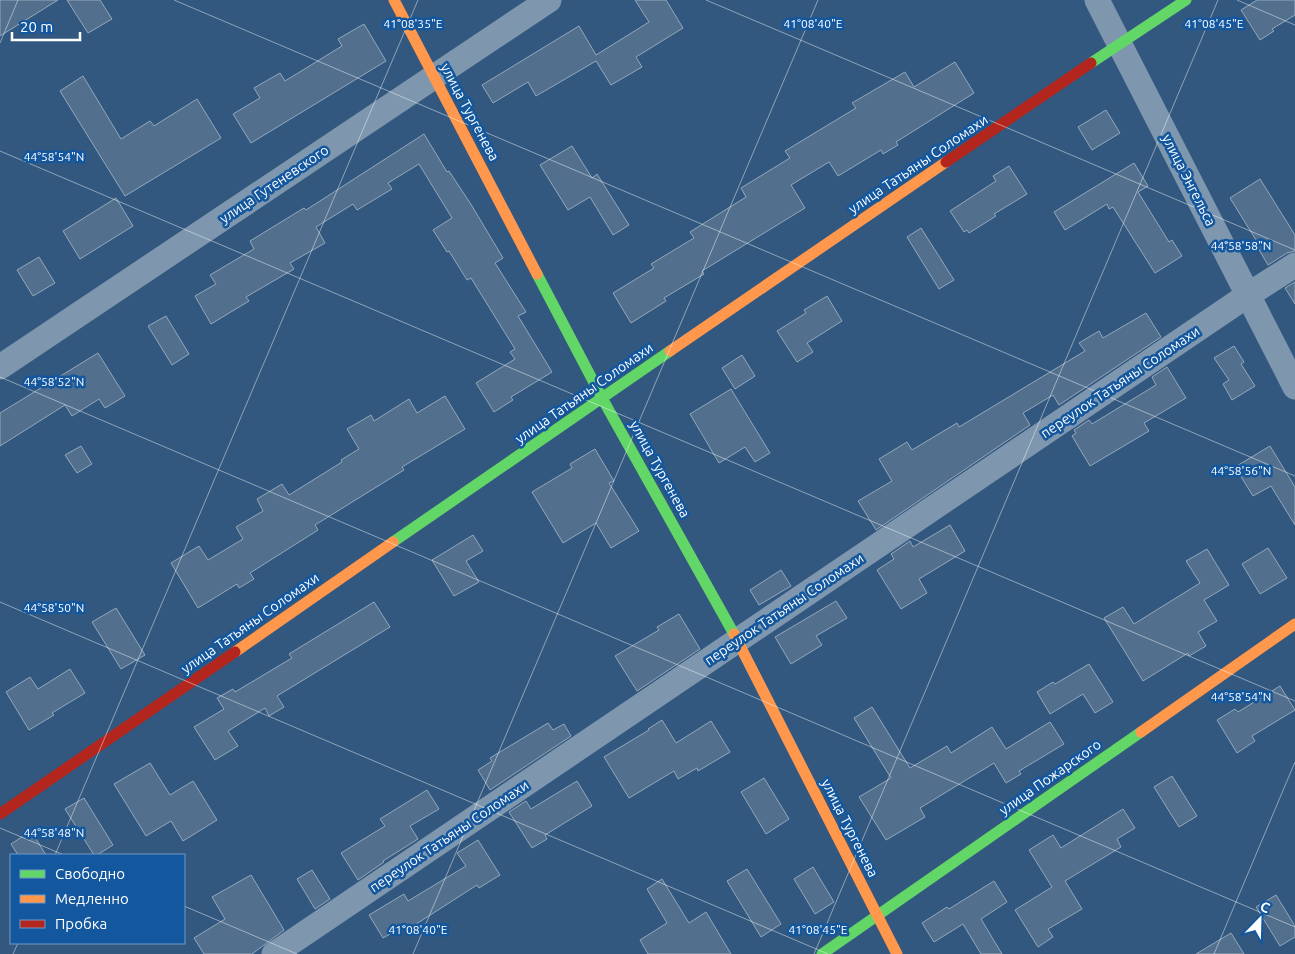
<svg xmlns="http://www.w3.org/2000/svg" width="1295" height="954" viewBox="0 0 1295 954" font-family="Ubuntu,sans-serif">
  <rect width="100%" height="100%" fill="#33587f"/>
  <g fill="#52708e" stroke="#93a8bd">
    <polygon points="0,0 58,0 0,36"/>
    <polygon points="67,0 100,0 112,19 88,33"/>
    <polygon points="635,0 666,0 683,28 636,57 642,67 611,85 596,61 536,96 528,82 493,103 482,85 579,26 596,55 649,22"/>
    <polygon points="1257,0 1295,0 1295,15 1272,29 1274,31 1260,40 1241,10"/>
    <polygon points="364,24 386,61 251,143 233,114 260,98 254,88 280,73 285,81 342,46 338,39"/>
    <polygon points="955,62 974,93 896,142 898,145 883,154 881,150 838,176 829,162 791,185 805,208 702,271 704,274 664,298 666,301 631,323 613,293 654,268 651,264 694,238 690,232 746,197 741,188 790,158 785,151 856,108 852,103 905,72 914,87"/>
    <polygon points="83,76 121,139 150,121 154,126 197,99 221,138 125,196 60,91"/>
    <polygon points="1106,110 1120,133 1092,150 1078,127"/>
    <polygon points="424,134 447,172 449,171 472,206 503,258 495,263 526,312 518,316 552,372 511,397 513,400 494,412 476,383 515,359 510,352 515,349 471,278 467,280 449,251 447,252 433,230 452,218 419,164 388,183 392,189 357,210 353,204 316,227 325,243 290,263 294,269 246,297 249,301 211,324 195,296 216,284 210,275 254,249 250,241 304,208 306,210"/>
    <polygon points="572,146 592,178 597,174 629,225 613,235 590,197 568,210 540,165"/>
    <polygon points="1134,163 1148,186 1138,192 1169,242 1172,240 1182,256 1155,273 1113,207 1109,209 1107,204 1065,230 1054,212"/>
    <polygon points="1009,166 1027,194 994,214 996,216 969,233 967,230 964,232 950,211 996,181 993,176"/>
    <polygon points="1260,179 1295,235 1295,251 1287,253 1268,265 1254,241 1256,240 1230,198"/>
    <polygon points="116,198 133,226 80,259 63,231"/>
    <polygon points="921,228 954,280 939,289 907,237"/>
    <polygon points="39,257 55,283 33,296 17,270"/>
    <polygon points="1295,282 1295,304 1285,288"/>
    <polygon points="827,296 842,321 807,343 813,352 797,362 777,331 806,313 804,310"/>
    <polygon points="1146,313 1161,337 1059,405 1053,395 1023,413 1030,425 876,530 858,501 892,481 879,459 907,442 912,450 957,423 959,427 1085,351 1079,343 1099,331 1103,338"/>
    <polygon points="166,316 189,354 172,365 148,326"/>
    <polygon points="1234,346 1244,362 1241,364 1255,386 1232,400 1223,384 1229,380 1214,358"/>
    <polygon points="98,353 125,396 105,408 99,399 72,416 65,405 0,446 0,413"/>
    <polygon points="742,355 755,376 735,389 722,368"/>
    <polygon points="1167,367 1186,398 1144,423 1149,431 1090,466 1072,436 1076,433 1074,430 1089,420 1092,424 1156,385 1152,377"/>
    <polygon points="731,389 770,453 755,462 745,447 719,463 690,414"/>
    <polygon points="445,396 465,429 402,467 404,470 315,525 318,530 250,573 254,579 239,588 237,584 198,608 171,563 199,546 208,560 243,539 236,527 263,511 257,499 282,484 289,495 342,462 341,460 359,449 347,429 371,415 374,421 409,399 417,413"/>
    <polygon points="81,446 92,464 77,473 65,455"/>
    <polygon points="1270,446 1295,487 1295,525 1271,486 1253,496 1235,467"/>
    <polygon points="595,449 614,481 609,483 639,531 611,548 596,523 563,543 532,492 572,468 570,464"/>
    <polygon points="950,525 965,551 919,579 927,593 901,609 877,570 894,559 891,554 910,541 913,547"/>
    <polygon points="473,535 483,551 466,561 479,582 454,596 432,560"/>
    <polygon points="1268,548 1287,578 1260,594 1242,564"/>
    <polygon points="1207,549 1229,585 1204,600 1217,621 1198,632 1206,646 1189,656 1188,653 1143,681 1104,618 1123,607 1134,624 1200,583 1186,561"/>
    <polygon points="781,570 791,586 759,605 750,590"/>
    <polygon points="836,601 847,618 816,636 822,645 791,664 775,637"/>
    <polygon points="374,602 390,627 277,696 284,707 269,716 265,708 228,731 238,746 215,760 194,727 224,709 217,698 233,689 235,692 292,658 289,654"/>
    <polygon points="116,608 145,655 121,669 92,622"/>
    <polygon points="679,614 700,649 637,691 615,656 659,630 657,627"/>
    <polygon points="1089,664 1113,702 1095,713 1083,694 1050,714 1037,692 1053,682 1055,684"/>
    <polygon points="70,669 85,693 52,713 54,715 29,730 6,692 30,677 38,689"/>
    <polygon points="1280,686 1295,710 1252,736 1255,741 1237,753 1217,720 1235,709 1238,712"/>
    <polygon points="872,707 910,768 947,746 951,753 992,727 1006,749 1050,722 1064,744 1019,771 1021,774 1006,783 994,763 920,808 925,817 886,840 859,797 891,778 854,718"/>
    <polygon points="662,720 676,743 711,721 730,752 698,771 697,768 678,779 674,771 629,798 604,757 649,730 648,729"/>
    <polygon points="548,723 553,730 564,724 571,736 490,790 478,770 492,761 490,758"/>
    <polygon points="150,763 170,795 193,781 217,820 183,841 171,821 146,836 114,784"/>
    <polygon points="1172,776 1197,816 1179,827 1154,787"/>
    <polygon points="764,778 789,819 766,834 741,792"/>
    <polygon points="577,781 592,806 545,835 547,839 532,848 509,812 526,801 531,809"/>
    <polygon points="427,790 439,809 410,826 418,839 383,861 384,862 358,880 341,853 385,826 380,819"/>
    <polygon points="84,798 113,845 97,855 94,855 65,809"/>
    <polygon points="1123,809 1135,828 1117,839 1121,847 1065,881 1082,909 1048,929 1053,937 1038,947 1015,910 1052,887 1029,850 1053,835 1061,848"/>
    <polygon points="31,831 46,855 18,855 11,844"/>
    <polygon points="478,840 500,875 479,888 477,885 410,928 408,924 383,938 369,915 404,894 408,901 466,866 457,853"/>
    <polygon points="813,867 834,902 815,914 794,879"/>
    <polygon points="747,869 781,924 761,937 727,881"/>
    <polygon points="312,870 330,899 315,909 297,879"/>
    <polygon points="251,875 284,930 252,954 204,954 194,938 225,919 212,897"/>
    <polygon points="662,879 689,923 706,912 731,954 648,954 640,940 667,923 647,889"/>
    <polygon points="994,881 1007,902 981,919 1002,954 981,954 963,924 934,942 922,923 947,907 949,909"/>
    <polygon points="1276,895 1295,926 1295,937 1280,946 1256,907"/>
    <polygon points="1231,933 1244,954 1196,954"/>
  </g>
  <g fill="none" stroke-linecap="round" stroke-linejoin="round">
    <g stroke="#7e97af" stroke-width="25">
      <polyline points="1097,0 1295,387"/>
      <polyline points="0,367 549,0"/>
      <polyline points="274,954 1248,295 1295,265"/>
    </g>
    <g stroke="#63d668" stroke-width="11">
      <polyline points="1091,63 1186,0"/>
      <polyline points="537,274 602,398 734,634"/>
      <polyline points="393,542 670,351"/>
      <polyline points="822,954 1141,732"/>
    </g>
    <g stroke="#ff974d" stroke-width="11">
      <polyline points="394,0 537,274"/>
      <polyline points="670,351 946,162"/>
      <polyline points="734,634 897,954"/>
      <polyline points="235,652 393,542"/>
      <polyline points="1141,732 1295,624"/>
    </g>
    <g stroke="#b3261e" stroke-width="11">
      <polyline points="946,162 1091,63"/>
      <polyline points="0,814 235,652"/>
    </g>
  </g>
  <path fill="none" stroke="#fff" stroke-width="1" stroke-opacity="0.45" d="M174,0L1295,476M706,0L1295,250M1237,0L1295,25M0,43L18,0M0,151L1295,701M0,377L1295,927M0,602L828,954M0,828L64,855M55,855L418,0M184,906L297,954M13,954L18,943M413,954L818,0M814,954L1218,0M1214,954L1295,762"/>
  <g text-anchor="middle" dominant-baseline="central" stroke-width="5" stroke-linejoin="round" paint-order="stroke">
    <g font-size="14" fill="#fff" stroke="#13579f">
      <text transform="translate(470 112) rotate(62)">улица Тургенева</text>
      <text transform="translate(918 164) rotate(-34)">улица Татьяны Соломахи</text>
      <text transform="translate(1189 180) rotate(63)">улица Энгельса</text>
      <text transform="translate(274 184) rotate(-34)">улица Гутеневского</text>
      <text transform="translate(1120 382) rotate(-34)">переулок Татьяны Соломахи</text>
      <text transform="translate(584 393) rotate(-35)">улица Татьяны Соломахи</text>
      <text transform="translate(660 469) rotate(61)">улица Тургенева</text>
      <text transform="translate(784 609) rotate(-34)">переулок Татьяны Соломахи</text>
      <text transform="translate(250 623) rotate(-35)">улица Татьяны Соломахи</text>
      <text transform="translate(1050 777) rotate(-35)">улица Пожарского</text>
      <text transform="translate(850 828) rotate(63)">улица Тургенева</text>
      <text transform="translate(449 836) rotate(-34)">переулок Татьяны Соломахи</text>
    </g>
  </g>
  <g font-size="12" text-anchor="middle" fill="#fff" stroke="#13579f" stroke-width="5" stroke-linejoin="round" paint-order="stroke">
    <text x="413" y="28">41°08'35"E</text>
    <text x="813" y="28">41°08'40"E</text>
    <text x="1214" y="28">41°08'45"E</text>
    <text x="54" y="161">44°58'54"N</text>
    <text x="1241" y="250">44°58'58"N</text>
    <text x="54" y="386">44°58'52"N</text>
    <text x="1241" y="475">44°58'56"N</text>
    <text x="54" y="612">44°58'50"N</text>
    <text x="1241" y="701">44°58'54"N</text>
    <text x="54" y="837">44°58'48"N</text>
    <text x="418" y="934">41°08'40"E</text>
    <text x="818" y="934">41°08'45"E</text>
  </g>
  <rect x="10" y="854" width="175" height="90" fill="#13579f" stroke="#719ac5"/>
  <rect x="20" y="870" width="25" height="8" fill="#63d668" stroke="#719ac5"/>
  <text x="55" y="879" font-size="15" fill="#ffffff">Свободно</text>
  <rect x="20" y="895" width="25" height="8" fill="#ff974d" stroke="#719ac5"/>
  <text x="55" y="904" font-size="15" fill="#ffffff">Медленно</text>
  <rect x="20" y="920" width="25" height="8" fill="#b3261e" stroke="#719ac5"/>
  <text x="55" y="929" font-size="15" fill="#ffffff">Пробка</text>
  <g transform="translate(1260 919) rotate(23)" stroke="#13579f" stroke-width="4" paint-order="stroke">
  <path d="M0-4L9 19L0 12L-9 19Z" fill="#ffffff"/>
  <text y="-8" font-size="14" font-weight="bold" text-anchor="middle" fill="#ffffff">С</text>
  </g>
  <path d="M12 32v8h68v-8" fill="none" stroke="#ffffff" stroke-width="2.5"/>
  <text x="20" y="32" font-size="15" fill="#ffffff" stroke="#13579f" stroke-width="4" paint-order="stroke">20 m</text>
</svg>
